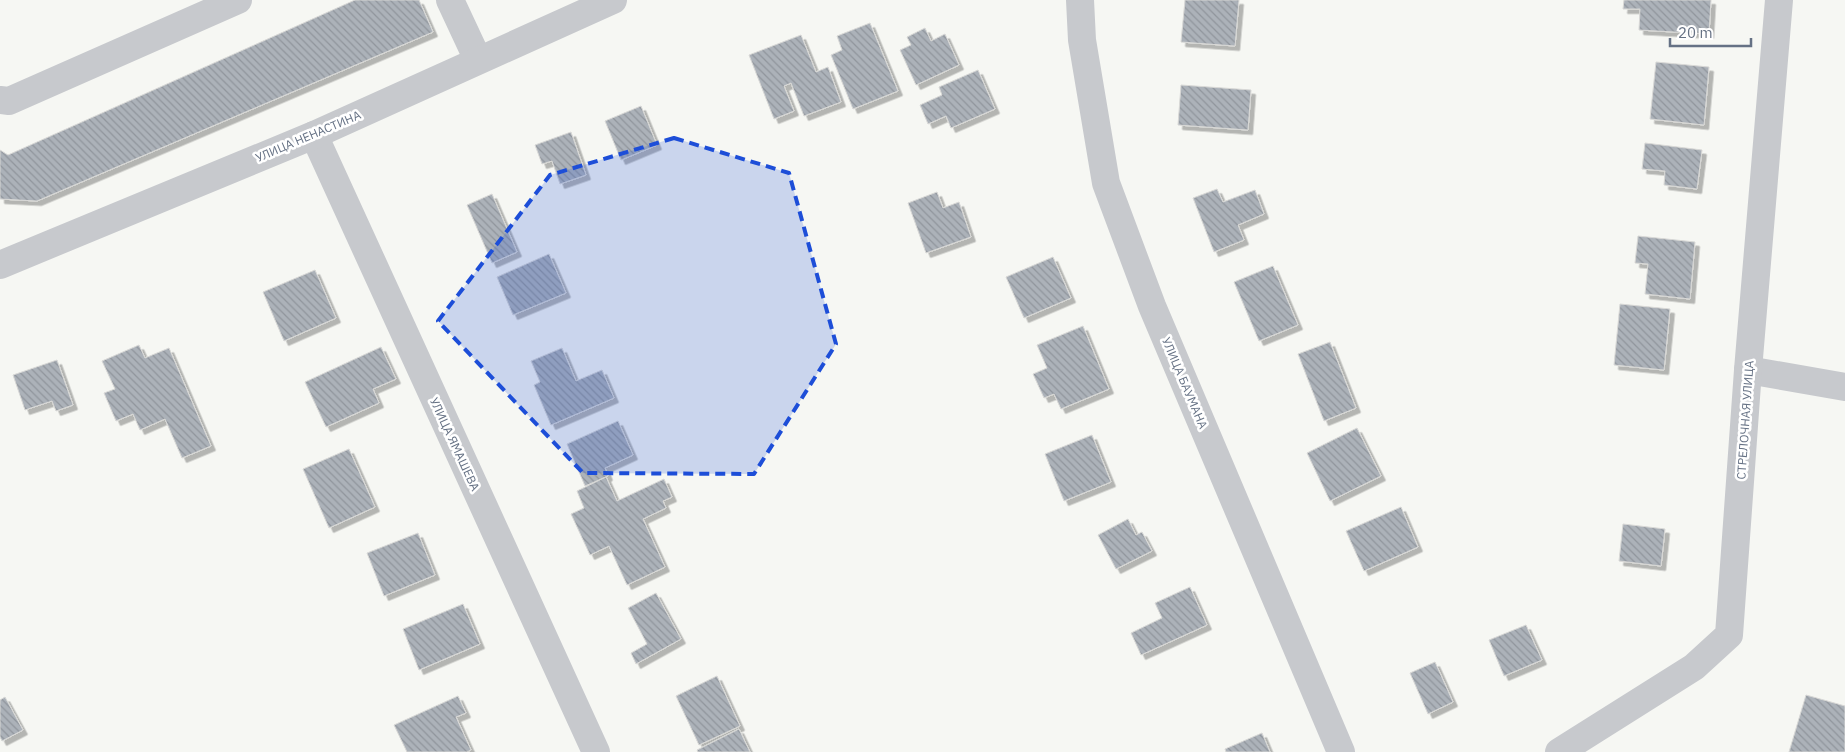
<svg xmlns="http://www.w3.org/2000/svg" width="1845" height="752" viewBox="0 0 1845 752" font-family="'IBM Plex Sans',sans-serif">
  <defs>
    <pattern id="building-back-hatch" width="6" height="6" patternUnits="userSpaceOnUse" patternTransform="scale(1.25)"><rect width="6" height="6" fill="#acb2b9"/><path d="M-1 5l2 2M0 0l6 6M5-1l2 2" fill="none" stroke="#90959c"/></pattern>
    <filter id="shadow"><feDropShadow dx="4.5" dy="4.5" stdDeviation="0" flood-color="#0004"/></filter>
  </defs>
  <rect width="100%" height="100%" fill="#f6f7f3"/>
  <g fill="url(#building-back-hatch)" stroke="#d8d8d6" filter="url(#shadow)">
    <polygon points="355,0 419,0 433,32 37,201 0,199 0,150 8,155"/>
    <polygon points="1185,0 1239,0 1235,46 1181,42"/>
    <polygon points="1624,0 1711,0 1709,34 1639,30 1640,9 1623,9"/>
    <polygon points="870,23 898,91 853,109 831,55 842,50 837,36"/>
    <polygon points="925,28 931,41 945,34 959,65 916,85 900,50 911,45 907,37"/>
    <polygon points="801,35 816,72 828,67 841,102 804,116 791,83 784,86 794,111 774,119 749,55"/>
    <polygon points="1656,62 1709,67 1704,125 1650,119"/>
    <polygon points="978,70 995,109 951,128 946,116 928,124 920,105 942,95 939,87"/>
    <polygon points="1181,85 1251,90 1248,130 1178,125"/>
    <polygon points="641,106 657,145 621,160 605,121"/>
    <polygon points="571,132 586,175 560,184 552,161 542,164 535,145"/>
    <polygon points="1645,143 1702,150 1697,189 1664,185 1665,171 1642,169"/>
    <polygon points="1217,189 1223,202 1255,190 1264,214 1238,225 1244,240 1214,252 1193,198"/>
    <polygon points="937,192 943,208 959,202 971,237 926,253 908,203"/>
    <polygon points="492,194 517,252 492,263 467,205"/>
    <polygon points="1638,236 1695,242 1690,299 1645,294 1648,264 1635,263"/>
    <polygon points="549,254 566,293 513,315 497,277"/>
    <polygon points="1053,257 1071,298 1024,318 1006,277"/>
    <polygon points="1273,266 1298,325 1259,341 1234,282"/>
    <polygon points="315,270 336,318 284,341 263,292"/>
    <polygon points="1620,304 1670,309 1664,370 1614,365"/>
    <polygon points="1083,326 1109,389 1061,409 1054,394 1044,398 1033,374 1047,368 1037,345"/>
    <polygon points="1330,342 1356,408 1324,421 1298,354"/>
    <polygon points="139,345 145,358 169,348 211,446 182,458 165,419 140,430 133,414 116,421 104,393 115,389 102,361"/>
    <polygon points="381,347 396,379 373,389 379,403 326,427 305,382"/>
    <polygon points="562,348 576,381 602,370 614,398 551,425 534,385 540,382 531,361"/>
    <polygon points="57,360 73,405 56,411 52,401 25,410 13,375"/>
    <polygon points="618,421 633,455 605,468 608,476 585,486 567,444"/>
    <polygon points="1357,428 1381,476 1330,501 1307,453"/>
    <polygon points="1092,435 1111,482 1064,501 1045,454"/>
    <polygon points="349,449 375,507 329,528 303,469"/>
    <polygon points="606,477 617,501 664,479 672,497 663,501 666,508 643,519 665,567 627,585 609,546 590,555 571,514 584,508 577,491"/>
    <polygon points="1401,507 1418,547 1364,571 1346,531"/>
    <polygon points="1128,519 1136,535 1142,532 1152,551 1116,569 1098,535"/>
    <polygon points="1623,524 1665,529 1661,566 1619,561"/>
    <polygon points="418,533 435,575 384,596 367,553"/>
    <polygon points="1190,587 1207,625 1141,655 1131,633 1162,618 1155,603"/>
    <polygon points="656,593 681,639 636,664 631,653 647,644 628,608"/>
    <polygon points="463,604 480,644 419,670 403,629"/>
    <polygon points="1526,625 1542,660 1504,676 1489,640"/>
    <polygon points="1435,662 1453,702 1428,714 1410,673"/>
    <polygon points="717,676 740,726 699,745 676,696"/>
    <polygon points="1806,695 1845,706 1845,752 1789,752"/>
    <polygon points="458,696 466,713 456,717 471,750 467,752 407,752 394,725"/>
    <polygon points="5,697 23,730 2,741 0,737 0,700"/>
    <polygon points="739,729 750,752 698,752 697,750"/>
    <polygon points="1262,733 1270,752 1226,752 1225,749"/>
  </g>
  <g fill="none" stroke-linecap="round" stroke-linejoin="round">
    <g stroke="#c7c9cd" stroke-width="28">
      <polyline points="450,0 478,60"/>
      <polyline points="1080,0 1082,40 1106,183 1152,306 1341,752"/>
      <polyline points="0,100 9,101 238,0"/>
      <polyline points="314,135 596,752"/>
      <polyline points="0,265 314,135 613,0"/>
      <polyline points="1748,370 1845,387"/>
      <polyline points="1559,752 1694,667 1729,635 1748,370 1779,0"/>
    </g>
  </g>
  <path fill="#1d4ed8" fill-opacity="0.2" stroke="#1d4ed8" stroke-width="4" stroke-dasharray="10 6" stroke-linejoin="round" d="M674,138L789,173L836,344L754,474L583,473L438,321L550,175Z"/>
  <g text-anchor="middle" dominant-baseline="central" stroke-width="5" stroke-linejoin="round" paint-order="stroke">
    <g font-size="12" fill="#657184" stroke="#fff">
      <text transform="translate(308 136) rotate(-23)">УЛИЦА НЕНАСТИНА</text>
      <text transform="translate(1185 383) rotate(67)">УЛИЦА БАУМАНА</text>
      <text transform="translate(1745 420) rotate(-86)">СТРЕЛОЧНАЯ УЛИЦА</text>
      <text transform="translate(455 444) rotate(65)">УЛИЦА ЯМАШЕВА</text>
    </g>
  </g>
  <path d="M1670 38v8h81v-8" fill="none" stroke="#657184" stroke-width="2.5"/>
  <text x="1678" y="38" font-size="15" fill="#657184" stroke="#ffffff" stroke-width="4" paint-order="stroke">20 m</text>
</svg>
